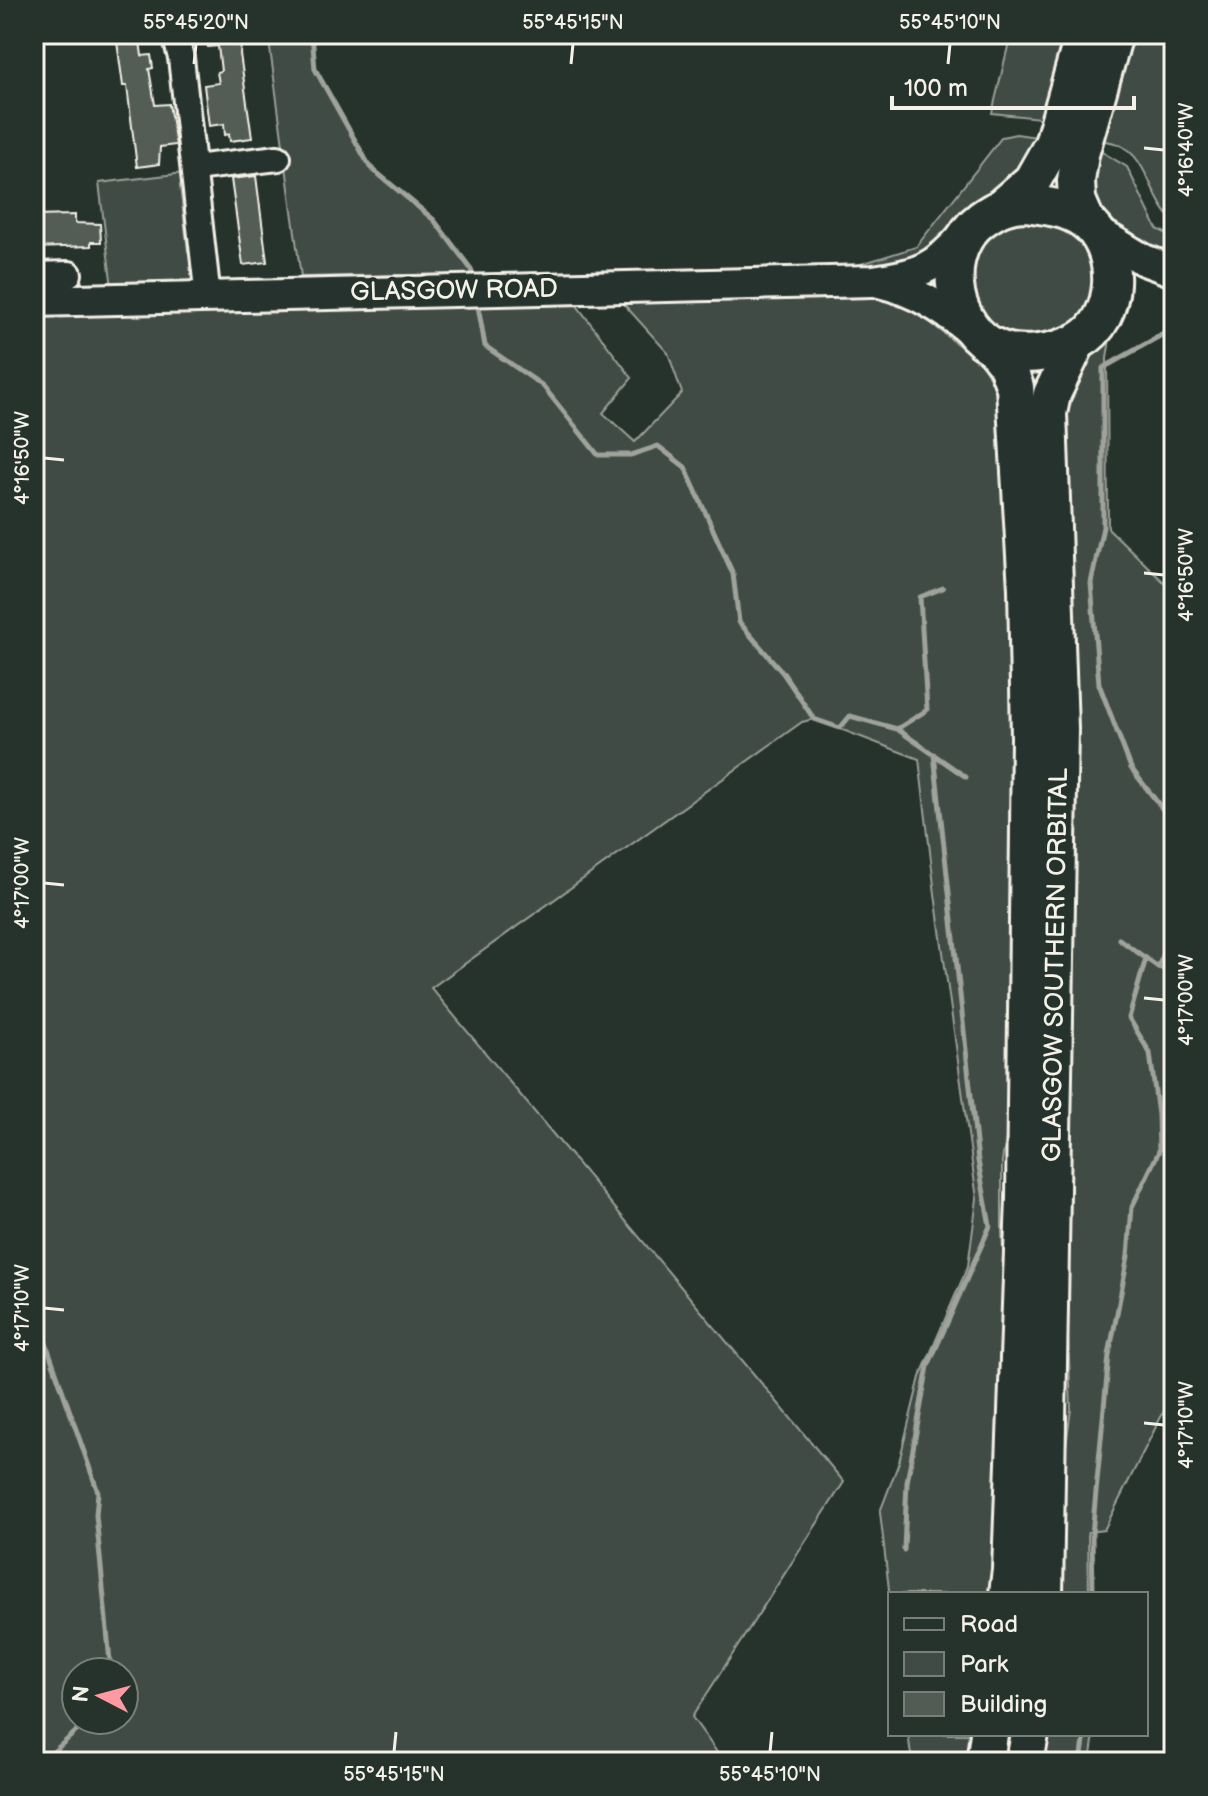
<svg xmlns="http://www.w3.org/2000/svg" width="1208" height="1796" viewBox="0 0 1208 1796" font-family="'Balsamiq Sans',sans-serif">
  <rect width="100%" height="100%" fill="#26332d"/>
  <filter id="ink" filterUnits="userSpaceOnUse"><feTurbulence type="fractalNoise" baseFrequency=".0125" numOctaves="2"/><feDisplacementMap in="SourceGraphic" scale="16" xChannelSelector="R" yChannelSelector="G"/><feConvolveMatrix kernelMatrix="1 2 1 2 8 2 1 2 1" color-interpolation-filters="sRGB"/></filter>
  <g filter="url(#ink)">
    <g fill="#414b45" stroke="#9a9e96" stroke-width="2" fill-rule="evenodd">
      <polygon points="268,34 312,34 315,70 370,167 434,220 471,269 473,277 397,275 301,277"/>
      <polygon points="1011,34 1068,34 1049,119 992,113"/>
      <path d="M1129,34H1174V221C1147,198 1149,145 1104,141L1102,152L1127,167L1157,229L1174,237V260L1123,240L1090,197L1092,160Z"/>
      <polygon points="1016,134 1044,138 1006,189 967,207 933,253 895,269 832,273 916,247 1002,137"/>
      <polygon points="185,173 180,186 188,251 195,257 195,283 112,288 99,183"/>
      <path d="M1036,214C1048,220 1065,224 1076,232C1106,257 1098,329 1057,337C1040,341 1018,337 1001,337L972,307L967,263L993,226Z"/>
      <path d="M850,293L901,299L982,364L996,389L1005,526L1013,724V1098L1002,1161V1231L1006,1310L993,1594H890V1598L880,1512L899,1462L920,1377L968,1266L977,1199L935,894L919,759L814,719L802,722L431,988L844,1482L692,1717L724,1762H34V314L572,299L632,378L603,413L635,442L682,393L668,353L621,301ZM76,1672H124V1720H76Z"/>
      <polygon points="1111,333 1107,358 1108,528 1174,592 1174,1391 1104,1530 1088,1532 1089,1594 1054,1594 1057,1515 1071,1409 1066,1284 1061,426 1079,366"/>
      <polygon points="908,1734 977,1734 973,1762 912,1762"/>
      <polygon points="1041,1734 1094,1734 1090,1762 1038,1762"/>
    </g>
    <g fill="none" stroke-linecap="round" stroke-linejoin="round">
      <g stroke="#9fa39b" stroke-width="5">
        <polyline points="312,34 315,69 370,167 434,220 471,269 474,282"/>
        <polyline points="477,300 485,346 543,386 598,455 631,455 658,446 685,467 733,574 739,622 783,673 814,719 840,728 850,716 897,729 966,777"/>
        <polyline points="1174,328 1103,368 1103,527 1091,583 1099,684 1131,768 1174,824"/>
        <polyline points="897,729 927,710 920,597 943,588"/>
        <polyline points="1119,939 1158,967 1174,973"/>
        <polyline points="1158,967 1174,930"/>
        <polyline points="34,1309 98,1492 96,1515 111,1672"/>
        <polyline points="904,1550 907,1482 928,1366 990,1226 978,1161 934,754"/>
        <polyline points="1093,1594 1092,1534 1109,1355 1128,1256 1132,1207 1159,1151 1158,1115 1150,1053 1129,1018 1146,958"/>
        <polyline points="42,1762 89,1720"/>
        <polyline points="1081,1762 1085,1734"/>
      </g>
    </g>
    <g fill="#525c55" stroke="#f4f1e8" stroke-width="2">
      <polygon points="116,34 139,34 142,56 151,55 153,68 149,69 155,105 169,104 176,145 160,147 159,164 137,167 127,86 123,86"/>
      <polygon points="206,34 250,34 250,43 241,44 240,54 252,138 230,141 229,134 225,135 224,124 209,126 204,85 219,83 217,72 221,71 218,46 208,47"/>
      <polygon points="256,176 267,262 243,265 231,179"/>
      <polygon points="75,215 75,223 100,224 101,242 91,242 91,246 34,248 34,216"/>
    </g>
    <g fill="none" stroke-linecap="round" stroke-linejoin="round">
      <g stroke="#f4f1e8" stroke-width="30">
        <g id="minor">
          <polyline points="171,34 177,42 181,58 208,298"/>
          <polyline points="194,168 278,158"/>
          <polyline points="34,275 69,274"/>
        </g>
      </g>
      <g stroke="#f4f1e8" stroke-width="36">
        <g id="major">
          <polyline points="1096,231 1144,260 1174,271"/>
          <path d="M879,282C917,291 943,309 973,332"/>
          <path d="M34,301L873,281C917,275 935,269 964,235"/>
        </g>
      </g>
      <g stroke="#f4f1e8" stroke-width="42">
        <g id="highway">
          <path d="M1026,203C1047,206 1067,208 1084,220C1122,247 1120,319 1079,341C1053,354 1016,360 990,345C948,319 941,249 982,219C996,209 1008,203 1026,203Z"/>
          <polyline points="1004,205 1032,181 1053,144 1084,34"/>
          <polyline points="1086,221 1077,200 1076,181 1080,154 1114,34"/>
          <polyline points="992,346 1006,363 1015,387 1027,589 1030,737 1025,1199 1011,1570 1008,1594"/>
          <polyline points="1044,1594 1059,729 1048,413 1052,394 1077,342"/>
          <polyline points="985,1762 989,1734"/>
          <polyline points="1025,1762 1030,1734"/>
        </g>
      </g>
      <use href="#minor" stroke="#26332d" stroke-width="24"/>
      <use href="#major" stroke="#26332d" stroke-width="30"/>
      <use href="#highway" stroke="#26332d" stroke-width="36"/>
    </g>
  </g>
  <path fill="none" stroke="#f4f1e8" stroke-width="3" d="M194,64L196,44M571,64L573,44M948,64L950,44M1144,148L1164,150M44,458L64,460M1144,573L1164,575M44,883L64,885M1144,998L1164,1000M44,1308L64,1310M1144,1423L1164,1425M394,1752L396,1732M770,1752L772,1732"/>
  <g text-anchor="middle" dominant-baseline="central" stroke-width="8" stroke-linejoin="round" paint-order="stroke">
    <g font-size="26" fill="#f4f1e8" stroke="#26332d">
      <text transform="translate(454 291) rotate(-1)">GLASGOW ROAD</text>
      <text transform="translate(1056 965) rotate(-89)">GLASGOW SOUTHERN ORBITAL</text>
    </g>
  </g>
  <rect width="1208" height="1796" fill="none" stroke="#26332d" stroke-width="88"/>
  <rect x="888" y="1592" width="260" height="144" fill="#26332d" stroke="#787f78" stroke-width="2"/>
  <rect x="904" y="1618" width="40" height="12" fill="#26332d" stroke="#787f78" stroke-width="2"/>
  <text x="960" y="1632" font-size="24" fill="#f4f1e8">Road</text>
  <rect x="904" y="1652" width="40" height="24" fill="#414b45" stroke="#787f78" stroke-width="2"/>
  <text x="960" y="1672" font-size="24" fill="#f4f1e8">Park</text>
  <rect x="904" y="1692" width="40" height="24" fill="#525c55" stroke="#787f78" stroke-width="2"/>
  <text x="960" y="1712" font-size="24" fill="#f4f1e8">Building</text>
  <g transform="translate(100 1696) rotate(276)"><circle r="38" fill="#26332d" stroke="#787f78" stroke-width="2"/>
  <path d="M0-6L14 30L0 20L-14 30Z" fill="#ff9aa2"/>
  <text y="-12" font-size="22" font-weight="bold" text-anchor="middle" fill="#f4f1e8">N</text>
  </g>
  <path d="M892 96v12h242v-12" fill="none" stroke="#f4f1e8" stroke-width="4"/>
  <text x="904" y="96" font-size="24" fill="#f4f1e8" stroke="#26332d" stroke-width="6" paint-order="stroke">100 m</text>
  <rect x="44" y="44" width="1120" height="1708" fill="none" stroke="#f4f1e8" stroke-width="3"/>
  <g font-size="20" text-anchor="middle" fill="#f4f1e8">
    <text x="196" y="29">55°45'20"N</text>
    <text x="573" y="29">55°45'15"N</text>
    <text x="950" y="29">55°45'10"N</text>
    <text transform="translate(1186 150) rotate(-90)" y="7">4°16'40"W</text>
    <text transform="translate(22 458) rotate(-90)" y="7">4°16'50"W</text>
    <text transform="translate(1186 575) rotate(-90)" y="7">4°16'50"W</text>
    <text transform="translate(22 883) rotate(-90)" y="7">4°17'00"W</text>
    <text transform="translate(1186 1000) rotate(-90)" y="7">4°17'00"W</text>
    <text transform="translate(22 1308) rotate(-90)" y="7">4°17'10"W</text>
    <text transform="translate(1186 1425) rotate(-90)" y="7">4°17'10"W</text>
    <text x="394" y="1781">55°45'15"N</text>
    <text x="770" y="1781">55°45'10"N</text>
  </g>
</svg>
